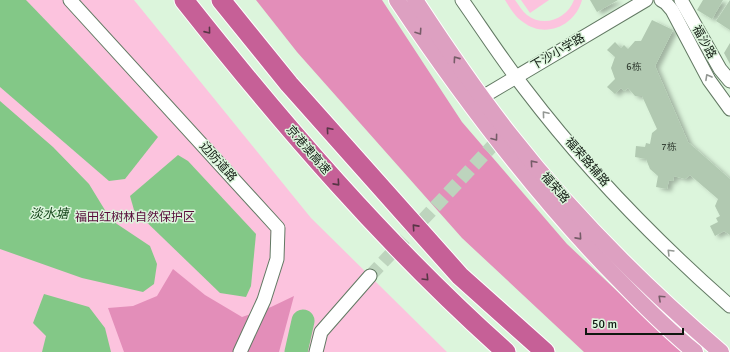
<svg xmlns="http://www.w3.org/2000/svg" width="730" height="352" viewBox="0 0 730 352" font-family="Signika,'Noto Sans SC',sans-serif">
  <defs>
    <filter id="shadow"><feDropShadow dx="4.5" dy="2.5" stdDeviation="2" flood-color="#0004"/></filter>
  </defs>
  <rect width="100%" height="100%" fill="#dcf5dc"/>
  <g fill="#fcc3de">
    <polygon points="0,0 134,0 311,218 447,352 0,352"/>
    <path d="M505,0H515C519,5 522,11 527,15C544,28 567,19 574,0H582C575,26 545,39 523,22C515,17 510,8 505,0Z"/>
    <polygon points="521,0 549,0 530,13"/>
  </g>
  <g fill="#e38eb9">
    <polygon points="256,0 382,0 462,122 567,244 682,352 584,352 462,238 297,52"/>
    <polygon points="173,269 205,295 242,317 271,307 294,296 279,352 124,352 108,308 133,306 157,296"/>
  </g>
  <g fill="#83c887">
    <polygon points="0,0 26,0 158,137 125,179 109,181 0,87"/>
    <polygon points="0,101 53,147 89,184 111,220 150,246 157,264 154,284 143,292 82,278 0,249"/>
    <polygon points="178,155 188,161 256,234 251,286 246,297 220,293 134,210 130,196"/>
    <polygon points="44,294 89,307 105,328 111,352 42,352 46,336 33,323"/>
  </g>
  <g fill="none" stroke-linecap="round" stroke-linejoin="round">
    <polyline stroke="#83c887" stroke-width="23" points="296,352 303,321"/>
  </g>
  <g fill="#b1c9b1" filter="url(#shadow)">
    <polygon points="590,0 618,0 597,12"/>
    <polygon points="703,0 723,0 712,19 697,10"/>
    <polygon points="730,0 730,30 716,21"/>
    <polygon points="652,20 673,30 655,66 688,142 730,179 730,235 724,231 715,236 710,226 718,222 716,218 720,216 715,206 718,199 690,175 685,179 674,176 673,181 669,180 667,189 656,187 658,176 650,169 646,159 635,157 636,146 645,147 646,143 650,144 652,133 657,129 642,96 635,96 628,88 624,91 621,88 615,94 607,87 615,79 611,68 615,57 607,50 615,42 621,48 624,45 628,49 635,41 641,41"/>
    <polygon points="730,43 730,64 724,53"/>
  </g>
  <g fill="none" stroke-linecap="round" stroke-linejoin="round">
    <polyline stroke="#bdd4bd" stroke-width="13" stroke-dasharray="13 6" stroke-linecap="butt" points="370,276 497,141"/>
    <g stroke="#627963" stroke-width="15">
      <g id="minor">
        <polyline points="70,0 278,228 277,259 264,300 240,352"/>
        <path d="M462,0C483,30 503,61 525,89C585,168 656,241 730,306"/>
        <polyline points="661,0 666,3 672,10 709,80 730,109"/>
        <polyline points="681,0 720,69 730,81"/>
        <polyline points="474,102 646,0"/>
        <polyline points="316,352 321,332 370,276"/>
      </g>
    </g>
    <g stroke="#fff" stroke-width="18">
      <g id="major">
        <path d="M397,0C464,100 536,196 620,281C644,306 668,330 695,352"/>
        <path d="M415,0C445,46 477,93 511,136C573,215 645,287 721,352"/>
      </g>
    </g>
    <g stroke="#fff" stroke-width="21">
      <g id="highway">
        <path d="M184,0C283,125 387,246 506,352"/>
        <polyline points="221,0 289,84 460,276 545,352"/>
      </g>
    </g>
    <use href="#minor" stroke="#fff" stroke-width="13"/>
    <use href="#major" stroke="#dda0c1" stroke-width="16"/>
    <use href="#highway" stroke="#c66097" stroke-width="19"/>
  </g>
  <defs><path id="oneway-chevron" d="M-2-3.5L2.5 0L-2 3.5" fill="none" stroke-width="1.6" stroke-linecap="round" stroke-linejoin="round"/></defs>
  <g stroke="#583546">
    <use href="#oneway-chevron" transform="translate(208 31) rotate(51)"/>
    <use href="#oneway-chevron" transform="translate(329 130) rotate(-131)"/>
    <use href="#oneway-chevron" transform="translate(337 183) rotate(48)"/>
    <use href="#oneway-chevron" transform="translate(415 227) rotate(-132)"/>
    <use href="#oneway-chevron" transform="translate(426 278) rotate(46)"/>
  </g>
  <g stroke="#765c68">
    <use href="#oneway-chevron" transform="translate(419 32) rotate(56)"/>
    <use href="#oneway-chevron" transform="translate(456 59) rotate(-125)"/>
    <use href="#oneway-chevron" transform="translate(495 138) rotate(53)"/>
    <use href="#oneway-chevron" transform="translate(533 163) rotate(-131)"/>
    <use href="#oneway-chevron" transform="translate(579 237) rotate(48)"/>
    <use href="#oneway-chevron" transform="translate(661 298) rotate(-137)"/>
  </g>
  <g stroke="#939793">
    <use href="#oneway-chevron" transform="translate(708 77) rotate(-119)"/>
    <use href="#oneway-chevron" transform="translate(545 114) rotate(-130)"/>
    <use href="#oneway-chevron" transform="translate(670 252) rotate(-135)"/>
  </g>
  <g text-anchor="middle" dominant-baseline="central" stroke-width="3" stroke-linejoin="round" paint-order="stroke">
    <g font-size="10" fill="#384438">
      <text x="634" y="67">6栋</text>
      <text x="669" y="147">7栋</text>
    </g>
    <g font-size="12" fill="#0f1810" stroke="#dcf5dc">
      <text transform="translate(704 42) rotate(61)">福沙路</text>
      <text transform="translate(558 52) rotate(-30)">下沙小学路</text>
      <text transform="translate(308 150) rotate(49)">京港澳高速</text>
      <text transform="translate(218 162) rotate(48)">边防道路</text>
      <text transform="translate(587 162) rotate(49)">福荣路辅路</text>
      <text transform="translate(555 188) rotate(49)">福荣路</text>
    </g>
    <g font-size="12" fill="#580c3a" stroke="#dcf5dc">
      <text x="135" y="217">福田红树林自然保护区</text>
    </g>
    <g font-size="13" font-style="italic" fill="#17481d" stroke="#dcf5dc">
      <text x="49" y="214">淡水塘</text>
    </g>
  </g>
  <path d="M586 328v6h97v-6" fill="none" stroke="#0f1810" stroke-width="2"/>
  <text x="592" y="328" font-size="12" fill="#0f1810" stroke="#dcf5dc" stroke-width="3" paint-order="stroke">50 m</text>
</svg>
